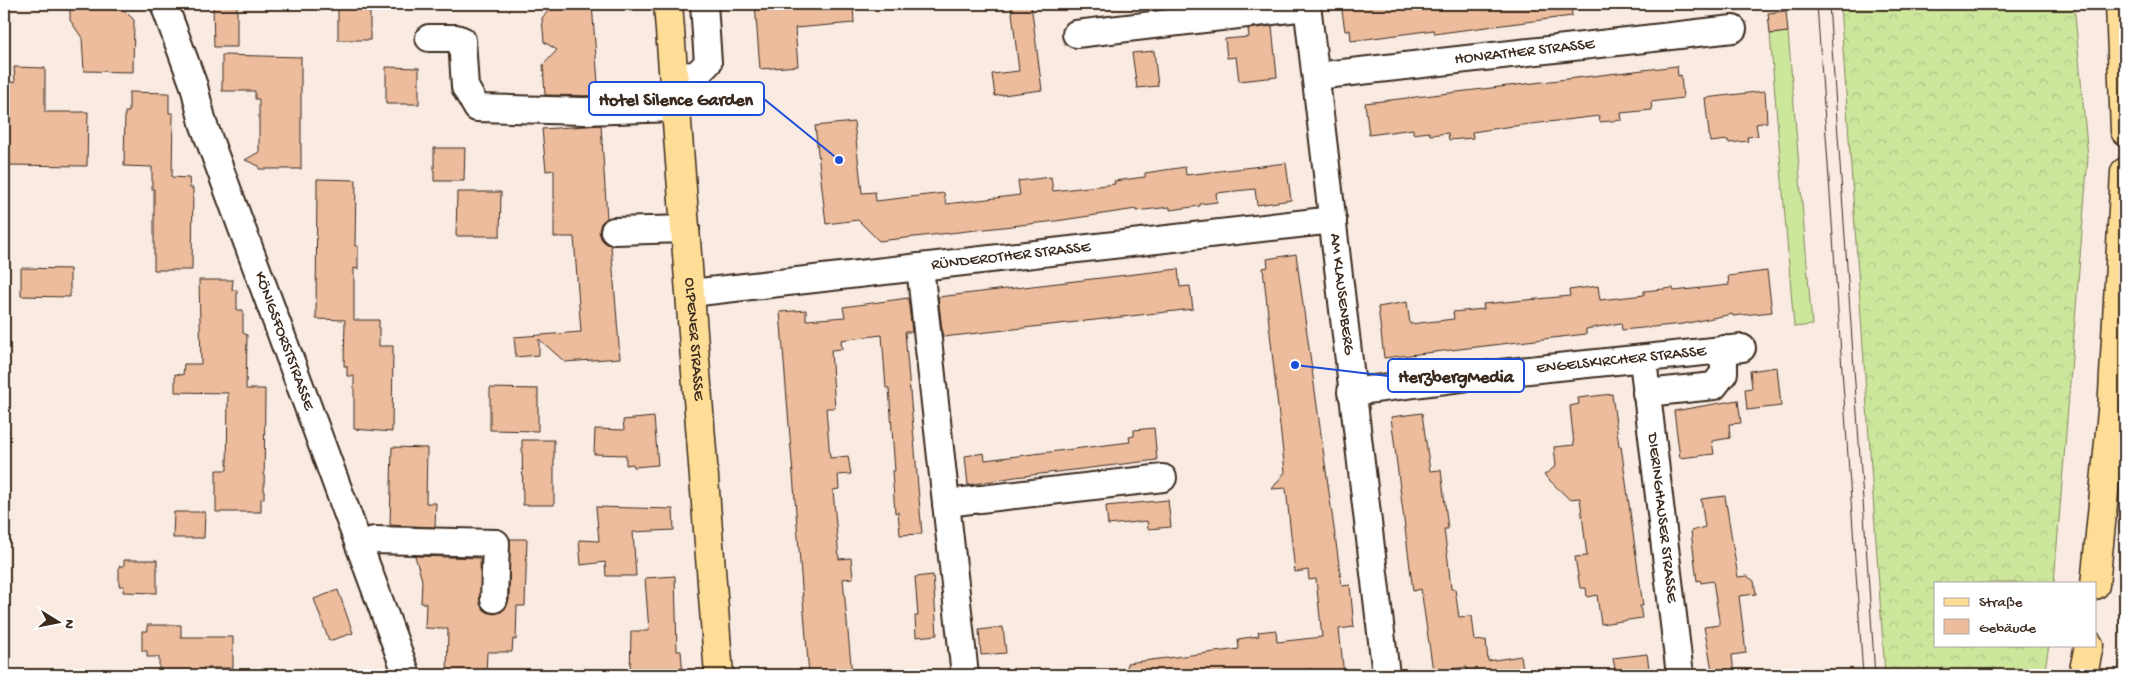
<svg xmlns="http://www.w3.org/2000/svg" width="2129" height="679" viewBox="0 0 2129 679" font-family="'Gochi Hand',sans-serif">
  <defs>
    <pattern id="forest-crowns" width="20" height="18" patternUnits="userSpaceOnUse" patternTransform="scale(1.25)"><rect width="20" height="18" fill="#cce69c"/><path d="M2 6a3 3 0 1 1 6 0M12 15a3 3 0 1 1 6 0" fill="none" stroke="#b0c586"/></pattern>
  </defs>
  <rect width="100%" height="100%" fill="#f9ebe2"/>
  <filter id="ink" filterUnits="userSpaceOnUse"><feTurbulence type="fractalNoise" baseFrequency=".02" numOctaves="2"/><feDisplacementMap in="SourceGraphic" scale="10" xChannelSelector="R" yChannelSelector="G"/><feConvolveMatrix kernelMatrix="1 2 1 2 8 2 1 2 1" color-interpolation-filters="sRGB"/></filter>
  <g filter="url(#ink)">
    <polygon fill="url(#forest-crowns)" stroke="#84885d" points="1840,4 2074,4 2088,157 2054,583 1935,583 1935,645 2049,645 2044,675 1885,675"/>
    <polygon fill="#cce69c" stroke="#84885d" points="1788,32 1812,325 1794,327 1770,34"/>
    <g fill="#ecbc9d" stroke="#3b2a1e">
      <polygon points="73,4 123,4 123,9 134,20 133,72 84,71 82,38 70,20 70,5"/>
      <polygon points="213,4 237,4 237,47 214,47"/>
      <rect x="338" y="4" width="32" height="36"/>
      <polygon points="554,4 592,4 599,96 545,95 543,65 557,50 544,42 542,18"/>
      <polygon points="755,4 798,4 798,6 853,4 854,23 795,28 798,66 760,69"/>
      <polygon points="1011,4 1031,4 1042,90 995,96 992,74 1019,71"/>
      <polygon points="1341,4 1571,4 1572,16 1448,32 1435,34 1434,30 1351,41 1350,30 1345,31"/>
      <polygon points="1786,11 1788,32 1770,34 1768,13"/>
      <polygon points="1272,26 1277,77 1239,81 1236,57 1227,58 1225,39 1249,37 1248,29"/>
      <polygon points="1154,51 1158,86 1137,88 1132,53"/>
      <polygon points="222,55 301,57 301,169 259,169 259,166 245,160 259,152 259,99 255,99 255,91 222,91"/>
      <polygon points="1677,66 1678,76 1681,75 1683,98 1651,102 1652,110 1621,113 1622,120 1600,122 1599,116 1506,127 1472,132 1473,138 1449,140 1448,133 1430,135 1429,132 1413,134 1413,129 1369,135 1365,103"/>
      <polygon points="14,67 45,68 45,112 88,112 87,166 4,165 4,82 15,82"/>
      <polygon points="386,67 419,68 419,104 386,104"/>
      <polygon points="1765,91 1767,122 1756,124 1758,136 1747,137 1748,141 1729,143 1728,140 1710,142 1705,98"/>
      <polygon points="129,92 169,93 169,113 173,113 172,177 189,178 190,188 193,188 192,270 154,270 154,189 152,189 152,167 124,166 125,112 129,112"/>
      <polygon points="854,122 862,193 875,192 876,201 944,193 946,204 1020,195 1018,181 1051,177 1053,191 1115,184 1114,181 1145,177 1145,173 1185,167 1186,175 1286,163 1291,200 1257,205 1255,189 1216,193 1217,202 1200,204 1200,206 1170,210 1170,207 1136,211 1136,209 1056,221 879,241 858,220 826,224 815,126"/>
      <polygon points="601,125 607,218 601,223 599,232 602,239 611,245 620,358 565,362 539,339 539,355 516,357 514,337 581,332 574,237 554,237 554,170 546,171 542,129"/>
      <polygon points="434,148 465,148 464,181 434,181"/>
      <polygon points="317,179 356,180 355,246 358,246 358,269 354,268 354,320 379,320 379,346 393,346 392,432 354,429 354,376 347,376 347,366 344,366 345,320 316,319"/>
      <polygon points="457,192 501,192 500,236 456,236"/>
      <polygon points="1296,254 1342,586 1350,585 1354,627 1339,629 1344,675 1312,675 1312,669 1281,673 1281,675 1128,675 1127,663 1239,649 1238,639 1259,636 1258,632 1276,630 1277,642 1322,637 1316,579 1309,580 1308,570 1295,572 1286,488 1272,489 1285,472 1263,268 1268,267 1267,259"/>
      <polygon points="21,268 70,269 70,297 21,296"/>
      <polygon points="1178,269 1180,287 1190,286 1193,309 943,337 938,297"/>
      <polygon points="1767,271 1772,312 1733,316 1732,314 1683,324 1622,330 1621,323 1586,329 1586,334 1384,358 1378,307 1407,302 1410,324 1454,319 1453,312 1484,309 1483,304 1570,296 1569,290 1598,286 1600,300 1644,295 1644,291 1673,288 1674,291 1729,285 1728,276"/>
      <polygon points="199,280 233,280 232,290 237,290 237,310 243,310 243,333 247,335 246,389 265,389 264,498 261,499 261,512 216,512 216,470 227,470 228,393 175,392 175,374 183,375 184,364 201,364"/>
      <polygon points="908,298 912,332 905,332 922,534 900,535 898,512 895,513 892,471 895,471 889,388 886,388 882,335 841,340 842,349 831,350 835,408 826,408 830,458 848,456 851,474 838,475 839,489 833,490 839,559 851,558 853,578 843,579 852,675 809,675 780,312 806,310 806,320 845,317 843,307"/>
      <polygon points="1777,367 1781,406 1747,410 1745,389 1752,388 1750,371"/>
      <polygon points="490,388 538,389 538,431 490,430"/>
      <polygon points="1612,394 1619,446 1621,446 1643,606 1640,606 1642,618 1601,624 1597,595 1587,597 1586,588 1580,588 1575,557 1587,556 1580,498 1569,499 1544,475 1556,466 1554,447 1574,445 1570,406 1579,404 1578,398"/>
      <polygon points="1738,400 1741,423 1729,424 1730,438 1712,441 1714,454 1680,458 1674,411"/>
      <polygon points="1422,413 1430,471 1441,470 1448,529 1444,529 1448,560 1451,589 1455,589 1459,617 1472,616 1475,641 1486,640 1488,661 1521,656 1524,675 1468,675 1467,667 1433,671 1421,589 1413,591 1391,417"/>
      <polygon points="654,417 658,465 634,467 633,464 626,465 626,455 594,454 595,429 624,430 623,420"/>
      <polygon points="1154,428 1157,460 1015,477 968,485 965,456 984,453 985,460 1130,442 1129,437 1134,436 1134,430"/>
      <polygon points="522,440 554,440 554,505 523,505"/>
      <polygon points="392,447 427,448 426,503 436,503 435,527 390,525"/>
      <polygon points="1725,496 1738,577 1747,576 1754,581 1756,594 1739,596 1746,653 1732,655 1734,675 1713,675 1704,627 1719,625 1719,620 1713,581 1701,583 1700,580 1697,581 1691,531 1705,527 1701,499"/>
      <polygon points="1168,500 1171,527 1148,529 1147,521 1108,525 1106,506"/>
      <polygon points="596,507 673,509 674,530 633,532 636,576 606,576 605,562 581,565 579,540 599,541"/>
      <polygon points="174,512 205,512 204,538 173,538"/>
      <polygon points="510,539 527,539 525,606 517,606 516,640 513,639 512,652 487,652 486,675 447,675 448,629 425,628 426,603 421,603 422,580 415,556 480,558 481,606 486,611 494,614 501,612 506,607 509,600"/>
      <polygon points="124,560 157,560 157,593 123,592 124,586 119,586 119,566 124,566"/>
      <polygon points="933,575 937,635 916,637 915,616 918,616 915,577"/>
      <polygon points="675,576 677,651 681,651 683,675 630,675 631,631 649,631 645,578"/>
      <polygon points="338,590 353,633 329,641 314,599"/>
      <polygon points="147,625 181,625 181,637 233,637 233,668 203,668 203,674 159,674 159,657 147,657 147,651 142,651 142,631 148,631"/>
      <polygon points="1003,627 1006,653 981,655 979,630"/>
      <polygon points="1647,654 1650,675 1616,675 1613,658"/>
    </g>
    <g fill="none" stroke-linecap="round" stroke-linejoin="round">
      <g stroke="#3b2a1e" stroke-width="30">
        <g id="minor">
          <path id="s1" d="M164,4L194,86L203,123L407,675"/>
          <path id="s2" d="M1307,4L1386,675"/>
          <polyline points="1076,34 1307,7"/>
          <polyline points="429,38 456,38 462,40 465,87 477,108 584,111 676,108"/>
          <polyline points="674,76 696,75 708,63 704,4"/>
          <path id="s3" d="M1316,76L1733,29"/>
          <polyline points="614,231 686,229"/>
          <polyline points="920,267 965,675"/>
          <path id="s4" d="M691,293L1333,220"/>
          <path id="s5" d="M1643,360L1680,675"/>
          <path id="s6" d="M1351,392L1500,373L1742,348"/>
          <polyline points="1646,393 1714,386 1724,373 1724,349"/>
          <polyline points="946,503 1163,478"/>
          <polyline points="359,545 374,540 496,543 494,599"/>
        </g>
      </g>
      <g stroke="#3b2a1e" stroke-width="31">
        <g id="major">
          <path id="s7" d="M668,4L719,675"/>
        </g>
      </g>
      <g stroke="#3b2a1e" stroke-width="31">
        <g id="highway">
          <polyline points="2120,4 2125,131"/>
          <polyline points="2095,585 2112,411 2125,172"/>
          <polyline points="2083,675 2089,645"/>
        </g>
      </g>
      <use href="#minor" stroke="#fff" stroke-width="26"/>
      <use href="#major" stroke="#fedd96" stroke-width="28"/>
      <use href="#highway" stroke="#fedd96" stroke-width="28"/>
      <g stroke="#3b2a1e" stroke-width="1">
        <polyline points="1817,4 1863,675"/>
        <polyline points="1829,4 1875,675"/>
      </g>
    </g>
  </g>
  <g text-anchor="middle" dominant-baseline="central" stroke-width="4" stroke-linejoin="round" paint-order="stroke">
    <g font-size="16" fill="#3b2a1e" stroke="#fff">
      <text stroke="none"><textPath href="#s3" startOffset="210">HONRATHER STRASSE</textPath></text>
      <text stroke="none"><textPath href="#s4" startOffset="322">RÜNDEROTHER STRASSE</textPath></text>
      <text stroke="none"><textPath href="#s2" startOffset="292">AM KLAUSENBERG</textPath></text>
      <text stroke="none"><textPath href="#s7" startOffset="336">OLPENER STRASSE</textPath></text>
      <text stroke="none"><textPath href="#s1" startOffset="358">KÖNIGSFORSTSTRASSE</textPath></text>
      <text stroke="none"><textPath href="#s6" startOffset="272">ENGELSKIRCHER STRASSE</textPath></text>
      <text stroke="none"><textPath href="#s5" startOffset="159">DIERINGHAUSER STRASSE</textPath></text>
    </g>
  </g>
  <path fill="none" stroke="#1d4ed8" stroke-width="2" d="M839 160L764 99M1295 365L1388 376"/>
  <g fill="#1d4ed8" stroke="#fff" stroke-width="2">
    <circle cx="839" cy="160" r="5"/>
    <circle cx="1295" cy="365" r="5"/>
  </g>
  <g fill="#fff" stroke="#1d4ed8" stroke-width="2">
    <rect x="589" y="82" width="175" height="33" rx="5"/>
    <rect x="1388" y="359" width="136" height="33" rx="5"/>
  </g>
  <g font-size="18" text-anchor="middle" font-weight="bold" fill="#3b2a1e">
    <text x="676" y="105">Hotel Silence Garden</text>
    <text x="1456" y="382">HerzbergMedia</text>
  </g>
  <rect width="2129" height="679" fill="none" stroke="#fff" stroke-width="20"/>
  <rect x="10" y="10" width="2109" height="659" fill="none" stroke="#3b2a1e" stroke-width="2" filter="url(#ink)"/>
  <rect x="1934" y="582" width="162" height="65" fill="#ffffff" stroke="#b1aaa5"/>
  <rect x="1944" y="598" width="25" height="8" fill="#fedd96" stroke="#b1aaa5"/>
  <text x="1979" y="606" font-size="15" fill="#3b2a1e">Straße</text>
  <rect x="1944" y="619" width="25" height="15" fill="#ecbc9d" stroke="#b1aaa5"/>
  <text x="1979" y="632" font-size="15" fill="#3b2a1e">Gebäude</text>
  <g transform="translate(58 622) rotate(100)" stroke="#ffffff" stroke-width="4" paint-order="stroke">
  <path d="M0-4L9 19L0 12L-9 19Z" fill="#3b2a1e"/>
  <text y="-8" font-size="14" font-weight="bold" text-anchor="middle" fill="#3b2a1e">N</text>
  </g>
</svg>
